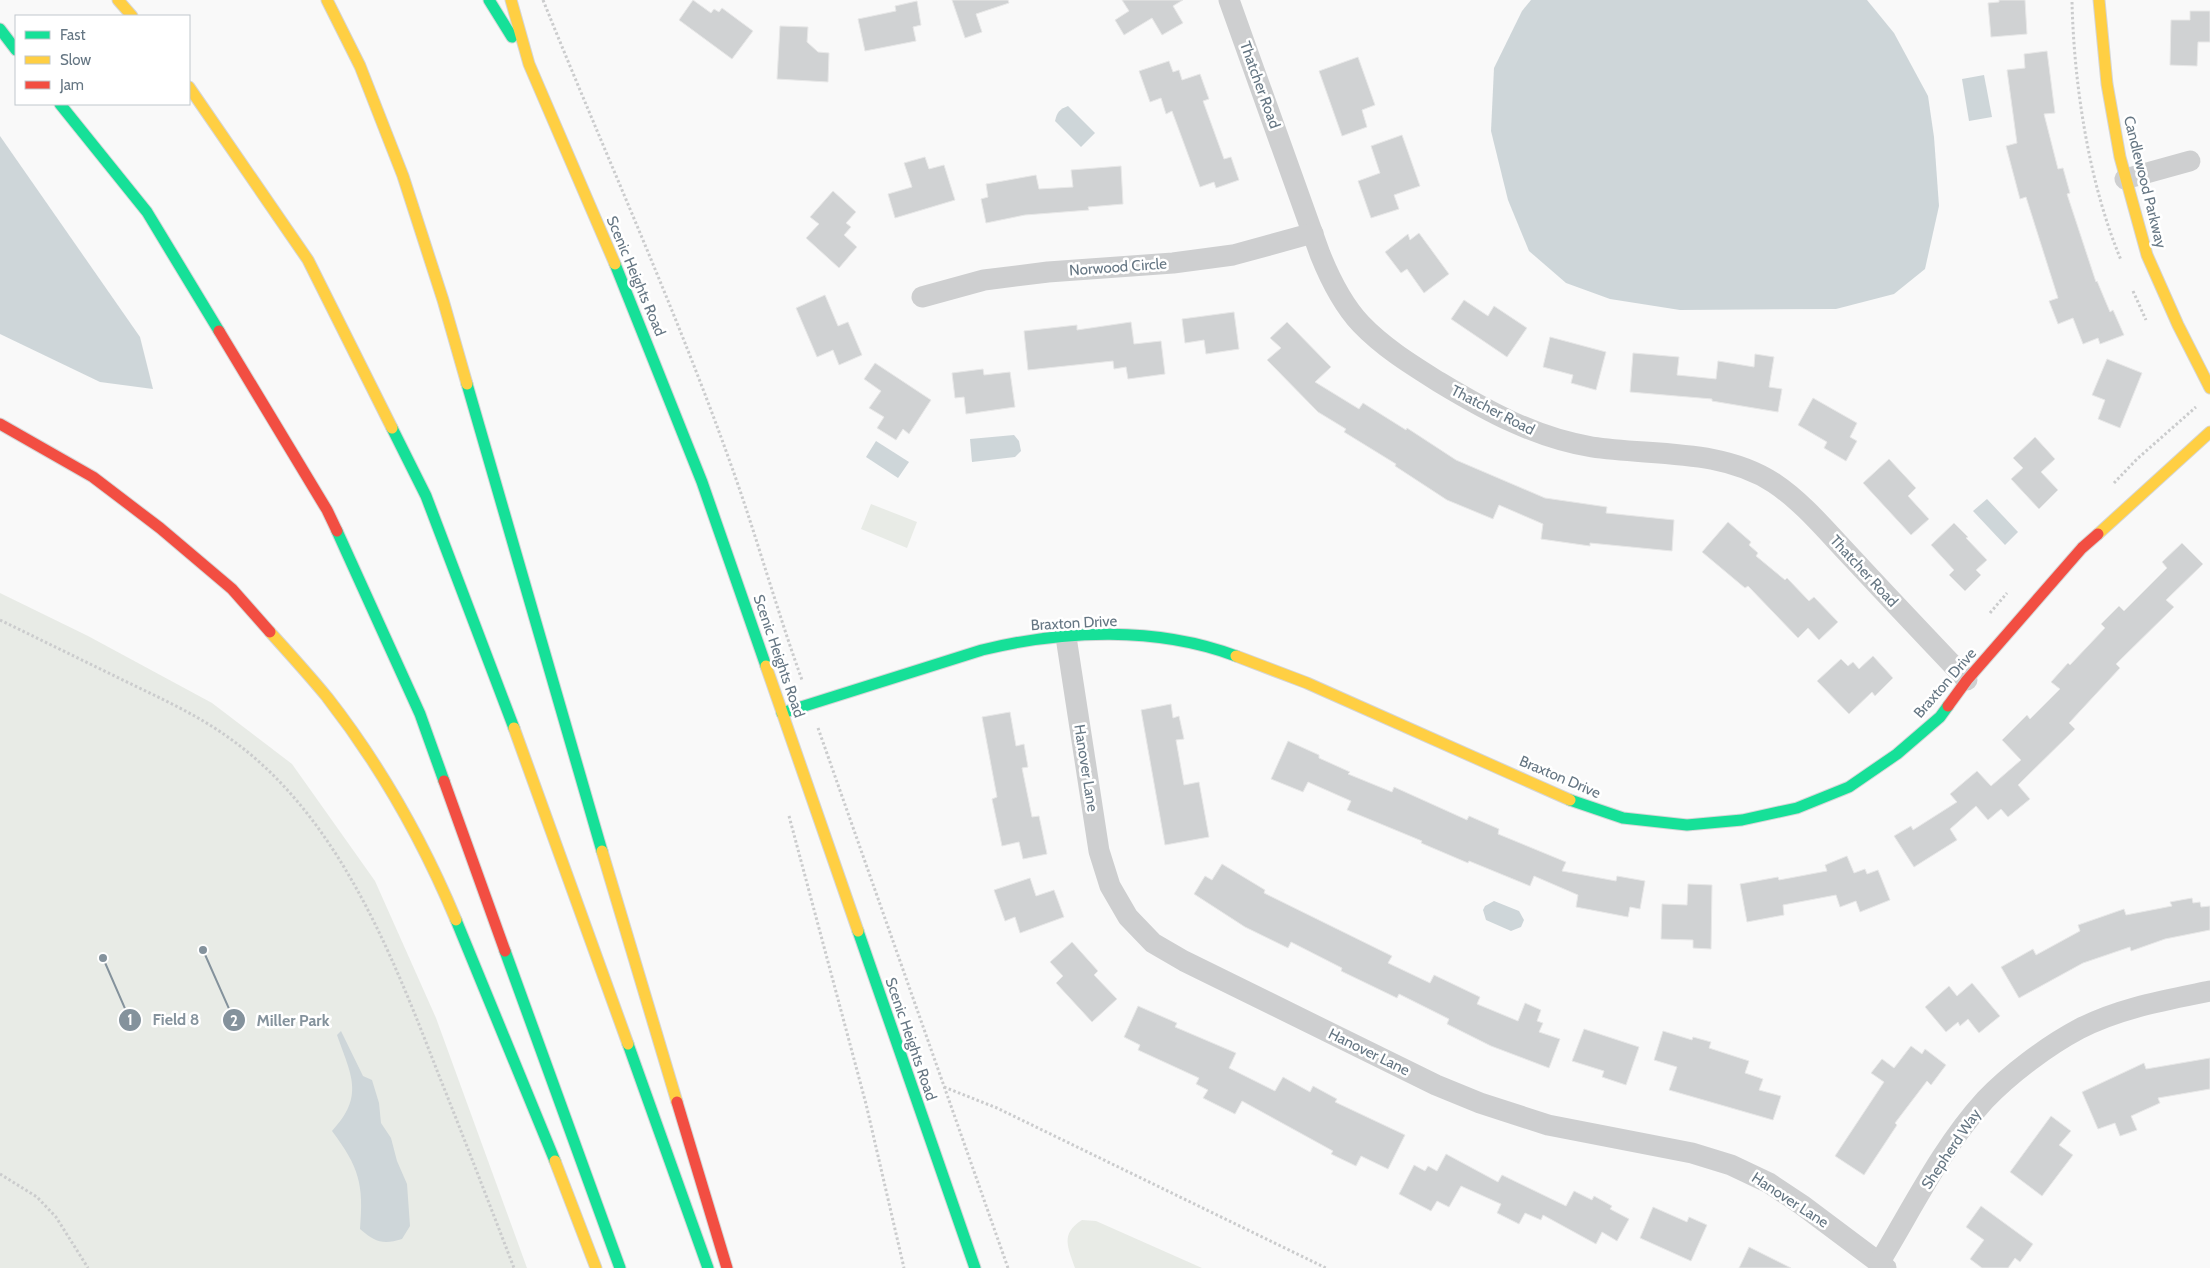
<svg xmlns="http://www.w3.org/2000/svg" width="2210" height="1268" viewBox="0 0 2210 1268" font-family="Cabin,sans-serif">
  <rect width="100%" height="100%" fill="#f9f9f9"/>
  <g fill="#e8ebe6">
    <polygon points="871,504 917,522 907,548 861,529"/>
    <polygon points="0,593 88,636 212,703 292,764 375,881 436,1018 527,1268 0,1268"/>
    <path d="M1082,1220L1096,1221L1202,1268H1075C1068,1247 1060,1234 1082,1220Z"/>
  </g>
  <g fill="#ced6d9">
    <polygon points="1531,0 1867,0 1894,33 1928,96 1934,137 1939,206 1925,269 1894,294 1836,309 1680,310 1610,299 1566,283 1529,251 1508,200 1491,131 1494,68 1522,11"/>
    <polygon points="1984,75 1992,117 1969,121 1962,79"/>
    <path d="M1068,106L1095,133L1081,147L1055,121C1057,112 1060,109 1068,106Z"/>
    <polygon points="0,136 140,337 153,389 100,382 0,334"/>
    <polygon points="1014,435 1019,441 1021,451 1015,457 972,462 970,439"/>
    <polygon points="876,441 909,462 898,478 866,457"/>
    <polygon points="1987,499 2018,532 2005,545 1973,511"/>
    <polygon points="1494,901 1519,911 1524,920 1521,927 1511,931 1486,920 1483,910 1485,906"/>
    <path d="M341,1031L363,1076L372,1080L379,1103L381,1123L391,1138L397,1161L407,1184L410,1226L402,1239C383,1245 375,1242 360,1229C364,1184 359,1167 332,1131C365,1096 351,1075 337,1035Z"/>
  </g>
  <g fill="#d0d2d3" stroke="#e8e8e8">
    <polygon points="693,0 711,13 714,9 719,12 722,8 753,31 732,59 679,20"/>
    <polygon points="952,0 1008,0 1009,3 976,14 982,32 965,38"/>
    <polygon points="1122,0 1183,0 1173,6 1183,23 1162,35 1152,18 1124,35 1115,20 1129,11"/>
    <polygon points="1999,0 2025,0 2027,34 1991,37 1988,3 1999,2"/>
    <polygon points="917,1 921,25 913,27 916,41 865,51 858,19 896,11 895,6"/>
    <polygon points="2190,11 2210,11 2210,42 2198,42 2197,66 2170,65 2171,20 2190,20"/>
    <polygon points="780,26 808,27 807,42 818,52 829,53 828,82 777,79"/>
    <polygon points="2047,51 2055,113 2044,114 2058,169 2063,168 2070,193 2067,194 2096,282 2097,281 2110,312 2113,310 2124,335 2100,344 2098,338 2083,344 2073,318 2058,324 2049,301 2058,298 2026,197 2020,199 2006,146 2017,143 2007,70 2025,68 2024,54"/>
    <polygon points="1358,57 1375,105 1362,110 1367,127 1342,136 1319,71"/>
    <polygon points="1169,61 1173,72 1179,70 1182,80 1200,74 1209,99 1203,101 1224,159 1231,157 1239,180 1216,188 1214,182 1200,187 1172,111 1166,114 1161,98 1150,102 1139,71"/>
    <polygon points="1402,135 1420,186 1394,195 1399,209 1371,218 1358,181 1380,173 1371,146"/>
    <polygon points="925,157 929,169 944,165 955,200 895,218 888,194 912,187 904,163"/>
    <polygon points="1121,166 1123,204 1088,207 1089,210 1025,215 986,223 981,199 988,197 986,184 1036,175 1039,189 1073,187 1071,170"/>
    <polygon points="833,191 856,212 846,223 851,227 844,235 857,247 839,268 806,238 819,224 810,217"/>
    <polygon points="1419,233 1449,274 1424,293 1407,269 1401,273 1385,252 1408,234 1410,240"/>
    <polygon points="825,295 838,326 848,322 862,355 839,365 833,350 817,357 796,308"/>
    <polygon points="1464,300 1488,316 1494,306 1527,328 1507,357 1451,319"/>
    <polygon points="1234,312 1239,349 1206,354 1204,340 1185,343 1182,319"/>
    <polygon points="1131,322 1134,344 1161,341 1165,374 1128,379 1126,367 1114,369 1113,361 1028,370 1024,331 1077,325 1077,330"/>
    <polygon points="1287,322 1331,367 1315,382 1359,409 1363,403 1406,430 1407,428 1456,460 1545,498 1607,507 1606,513 1674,520 1672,551 1590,543 1590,546 1541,539 1543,524 1499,505 1493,519 1447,500 1395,466 1396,464 1344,432 1346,429 1318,412 1267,360 1281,348 1270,338"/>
    <polygon points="1550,337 1606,352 1596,390 1571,383 1573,375 1543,367"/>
    <polygon points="1633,353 1679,357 1677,375 1716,379 1718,361 1754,367 1755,354 1774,357 1769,387 1782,389 1778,412 1712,401 1712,399 1630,392"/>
    <polygon points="2107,359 2142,373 2120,428 2098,419 2105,400 2092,395"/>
    <polygon points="875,363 931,400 909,434 903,429 896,440 877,428 884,417 869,408 881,391 864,379"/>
    <polygon points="983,369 984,375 1010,372 1015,407 966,414 964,397 955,398 952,373"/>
    <polygon points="1813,398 1857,423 1850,437 1857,441 1846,461 1824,448 1827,442 1798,425"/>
    <polygon points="2035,437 2055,459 2041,472 2058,490 2039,509 2011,479 2023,468 2013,458"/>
    <polygon points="1889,459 1916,488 1908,496 1929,519 1911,535 1863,483"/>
    <polygon points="1728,522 1751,542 1749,545 1758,553 1756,556 1785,580 1787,578 1809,601 1814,597 1838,622 1819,640 1808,628 1798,638 1748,586 1745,588 1702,552"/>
    <polygon points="1954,523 1968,537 1966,538 1987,560 1976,570 1981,575 1965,591 1949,575 1954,570 1931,545"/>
    <polygon points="2182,543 2203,564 2166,600 2174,607 2116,664 2120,668 2069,723 2075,729 2018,785 2030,799 2008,817 2001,809 1988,820 1976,806 1950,829 1957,840 1914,867 1894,836 1911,826 1913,830 1957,802 1950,794 1977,771 1991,786 2021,760 2002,740 2027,715 2030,719 2060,689 2051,682 2068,663 2070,665 2105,628 2101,624 2119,606 2124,611 2167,568 2162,562"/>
    <polygon points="1873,656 1893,678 1875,696 1872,692 1849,714 1817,681 1841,659 1848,666 1853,662 1859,669"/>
    <polygon points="1171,704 1173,718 1179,716 1184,739 1176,740 1184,785 1199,782 1209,837 1165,845 1141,710"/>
    <polygon points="1010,712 1016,746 1024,744 1028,767 1022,768 1032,817 1039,816 1047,854 1023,859 1019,842 1002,846 992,799 997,797 982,717"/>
    <polygon points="1288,741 1319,755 1319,758 1350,772 1348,774 1392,792 1394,787 1467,820 1469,816 1499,829 1498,834 1566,862 1562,871 1616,881 1617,876 1645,881 1640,909 1630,907 1628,917 1576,907 1578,895 1534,876 1530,886 1469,861 1468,863 1421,843 1422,841 1347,810 1351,801 1308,782 1303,792 1271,779"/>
    <polygon points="1847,856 1854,873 1865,869 1867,874 1878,870 1890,900 1860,912 1856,901 1840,907 1836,895 1783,905 1784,915 1747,922 1740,884 1778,877 1779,880 1827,871 1825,865"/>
    <polygon points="1222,864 1265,890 1264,893 1392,956 1388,963 1430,983 1434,975 1480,997 1477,1004 1518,1021 1525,1003 1541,1010 1537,1021 1543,1023 1539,1032 1560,1039 1549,1068 1491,1046 1447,1024 1449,1019 1399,994 1397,998 1341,971 1342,968 1291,942 1288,948 1245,927 1194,894 1205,876 1212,880"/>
    <polygon points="1030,878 1036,896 1054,890 1064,917 1020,933 1015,917 1005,921 994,890"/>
    <polygon points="1688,884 1712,885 1711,949 1693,948 1693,940 1661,939 1662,904 1687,905"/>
    <polygon points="2192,898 2193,903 2200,902 2201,907 2210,906 2210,930 2165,939 2131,951 2130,947 2083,963 2019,998 2001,967 2033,949 2036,955 2080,931 2078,925 2124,909 2126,915 2172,906 2170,902"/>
    <polygon points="1072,942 1098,971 1094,975 1117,999 1092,1022 1056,983 1063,976 1050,962"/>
    <polygon points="1972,983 2000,1016 1979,1033 1968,1019 1960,1026 1958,1022 1946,1032 1925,1007 1949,986 1957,996"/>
    <polygon points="1138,1006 1177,1023 1175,1027 1236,1053 1229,1068 1275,1091 1283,1077 1310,1092 1313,1086 1337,1099 1335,1102 1405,1135 1388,1169 1361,1156 1356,1166 1331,1154 1333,1151 1242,1101 1235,1114 1203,1098 1208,1090 1196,1084 1199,1078 1138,1050 1140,1045 1124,1037"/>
    <polygon points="1584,1029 1639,1047 1626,1085 1602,1077 1604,1071 1572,1061"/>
    <polygon points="1663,1031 1692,1040 1693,1037 1711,1042 1709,1048 1749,1061 1745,1073 1763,1079 1759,1090 1781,1096 1773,1120 1669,1090 1677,1067 1654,1060"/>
    <polygon points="1911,1046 1922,1054 1925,1049 1946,1065 1931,1085 1927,1081 1895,1123 1897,1125 1864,1175 1835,1156 1884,1082 1871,1073 1882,1059 1894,1068"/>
    <polygon points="2210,1058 2210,1089 2158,1098 2160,1103 2131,1116 2137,1130 2120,1136 2115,1123 2098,1129 2082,1092 2144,1063 2146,1069"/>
    <polygon points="2051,1116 2071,1131 2059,1145 2073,1155 2042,1196 2010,1172"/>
    <polygon points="1446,1154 1498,1182 1502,1175 1566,1206 1574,1191 1592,1200 1594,1196 1612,1206 1610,1209 1629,1219 1617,1241 1602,1232 1596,1244 1543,1215 1541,1220 1525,1213 1519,1224 1497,1213 1501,1204 1461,1186 1449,1207 1437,1201 1431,1211 1399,1194 1414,1165 1425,1171 1428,1166 1437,1171"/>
    <polygon points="1981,1206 2033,1244 2020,1262 2015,1258 2008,1268 1982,1268 1970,1259 1984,1240 1966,1227"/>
    <polygon points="1653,1207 1687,1222 1689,1217 1707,1225 1691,1261 1640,1238"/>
    <polygon points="1749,1247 1791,1268 1739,1268"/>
  </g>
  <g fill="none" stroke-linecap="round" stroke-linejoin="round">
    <g stroke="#d5d6d7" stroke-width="13">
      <g id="fast">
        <polyline points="489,0 512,37"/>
        <polyline points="0,29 16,50"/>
        <polyline points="60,104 147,212 219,331"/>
        <polyline points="615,264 702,482 766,666"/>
        <polyline points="467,384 602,851"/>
        <polyline points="392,428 426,496 514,728"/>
        <polyline points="337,531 420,714 444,781"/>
        <path d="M782,713L982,650C1064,630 1156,626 1236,656"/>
        <polyline points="1570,800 1623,818 1687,825 1742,820 1797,808 1849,787 1897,754 1940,717 1948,706"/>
        <polyline points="456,920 555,1161"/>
        <polyline points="858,931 975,1268"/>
        <polyline points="505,951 620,1268"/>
        <polyline points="628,1044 708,1268"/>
      </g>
    </g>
    <g stroke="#d5d6d7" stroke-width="13">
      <g id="slow">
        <polyline points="118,0 132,16"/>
        <polyline points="327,0 360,66 403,176 443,300 467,384"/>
        <polyline points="511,0 529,64 615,264"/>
        <polyline points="2099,0 2107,84 2120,157 2147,255 2178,325 2210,388"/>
        <polyline points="189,87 308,260 392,428"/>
        <polyline points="2098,534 2210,432"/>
        <path d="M270,632C289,653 309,675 327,697C380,765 423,841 456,920"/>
        <polyline points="1236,656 1307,683 1570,800"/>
        <polyline points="766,666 858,931"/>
        <polyline points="514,728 628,1044"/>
        <polyline points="602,851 677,1102"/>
        <polyline points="555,1161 596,1268"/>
      </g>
    </g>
    <g stroke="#d5d6d7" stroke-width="13">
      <g id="jam">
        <polyline points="219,331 327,510 337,531"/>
        <polyline points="0,424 93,477 160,528 232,589 270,632"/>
        <polyline points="1948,706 1967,680 2082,548 2098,534"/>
        <polyline points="444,781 505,951"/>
        <polyline points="677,1102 727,1268"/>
      </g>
    </g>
    <g stroke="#cbcccd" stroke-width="3" stroke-dasharray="2.5 2.5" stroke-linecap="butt">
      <path d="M543,0C605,154 674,305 730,462C756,534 776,608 802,680"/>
      <path d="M2072,2C2074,85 2089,184 2121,260"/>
      <polyline points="2133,291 2146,320"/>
      <polyline points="2114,483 2137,459 2196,407"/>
      <polyline points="1990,613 2007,593"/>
      <path d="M0,620C43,641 86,662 129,683C162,699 195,714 225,735C337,812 391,952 438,1073C464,1138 489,1203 514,1268"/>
      <polyline points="818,728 1008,1268"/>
      <polyline points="789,816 866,1104 904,1268"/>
      <polyline points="944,1087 997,1108 1326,1268"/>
      <polyline points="0,1174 37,1197 56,1217 88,1268"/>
    </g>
    <g stroke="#cecfd0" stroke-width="21">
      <path d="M1229,0L1320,254C1330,279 1343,305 1361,324C1384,348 1412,365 1439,382C1487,411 1536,438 1592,447C1651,456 1721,448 1774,483C1804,503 1828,533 1853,559C1891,600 1929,640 1967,680"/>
      <polyline points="2125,179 2190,161"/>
      <polyline points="922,297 984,280 1048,272 1173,263 1233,255 1313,233"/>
      <polyline points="1066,637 1099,851 1110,886 1128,917 1153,943 1184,961 1436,1085 1480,1103 1548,1125 1692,1153 1731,1165 1769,1183 1802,1205 1886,1268"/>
      <path d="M1879,1263C1912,1209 1942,1147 1985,1100C2010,1074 2047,1046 2079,1029C2119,1008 2166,1000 2210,991"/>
    </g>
    <use href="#fast" stroke="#16e098" stroke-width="11"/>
    <use href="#slow" stroke="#ffcf43" stroke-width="11"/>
    <use href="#jam" stroke="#f24e42" stroke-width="11"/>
  </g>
  <g text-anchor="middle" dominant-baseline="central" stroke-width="5" stroke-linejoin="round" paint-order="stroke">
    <g font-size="15" fill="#657683" stroke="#fff">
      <text transform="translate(1260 85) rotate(70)">Thatcher Road</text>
      <text transform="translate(2145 182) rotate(76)">Candlewood Parkway</text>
      <text transform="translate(1118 267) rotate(-4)">Norwood Circle</text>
      <text transform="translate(636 276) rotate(67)">Scenic Heights Road</text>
      <text transform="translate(1493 410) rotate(27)">Thatcher Road</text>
      <text transform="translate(1864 571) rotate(47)">Thatcher Road</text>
      <text transform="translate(1074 623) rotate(-3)">Braxton Drive</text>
      <text transform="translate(779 656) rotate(71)">Scenic Heights Road</text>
      <text transform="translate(1945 683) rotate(-49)">Braxton Drive</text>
      <text transform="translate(1086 768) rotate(81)">Hanover Lane</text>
      <text transform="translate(1560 777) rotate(23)">Braxton Drive</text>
      <text transform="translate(911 1039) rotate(71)">Scenic Heights Road</text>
      <text transform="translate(1369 1052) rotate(26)">Hanover Lane</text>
      <text transform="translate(1951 1149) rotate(-56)">Shepherd Way</text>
      <text transform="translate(1790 1200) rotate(33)">Hanover Lane</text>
    </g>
  </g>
  <path fill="none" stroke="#84929c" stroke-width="2" d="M103 958L130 1020M203 950L234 1020"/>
  <g fill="#84929c" stroke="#fff" stroke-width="2">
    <circle cx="103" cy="958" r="5"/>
    <circle cx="203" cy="950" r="5"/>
    <circle cx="130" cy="1020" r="12"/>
    <circle cx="234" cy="1020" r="12"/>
  </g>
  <g font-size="15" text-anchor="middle" font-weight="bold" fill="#fff">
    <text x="130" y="1025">1</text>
    <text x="234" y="1026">2</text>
  </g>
  <g font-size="16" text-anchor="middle" font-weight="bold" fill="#84929c" stroke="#fff" stroke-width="5" stroke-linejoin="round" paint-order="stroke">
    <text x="176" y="1025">Field 8</text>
    <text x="293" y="1026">Miller Park</text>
  </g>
  <rect x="15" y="15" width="175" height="90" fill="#ffffff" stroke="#c1c8cd"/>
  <rect x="25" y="31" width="25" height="8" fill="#16e098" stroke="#c1c8cd"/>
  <text x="60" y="40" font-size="15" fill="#657683">Fast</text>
  <rect x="25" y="56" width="25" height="8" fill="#ffcf43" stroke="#c1c8cd"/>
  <text x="60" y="65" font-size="15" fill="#657683">Slow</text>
  <rect x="25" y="81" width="25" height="8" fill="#f24e42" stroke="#c1c8cd"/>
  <text x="60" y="90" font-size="15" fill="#657683">Jam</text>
</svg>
